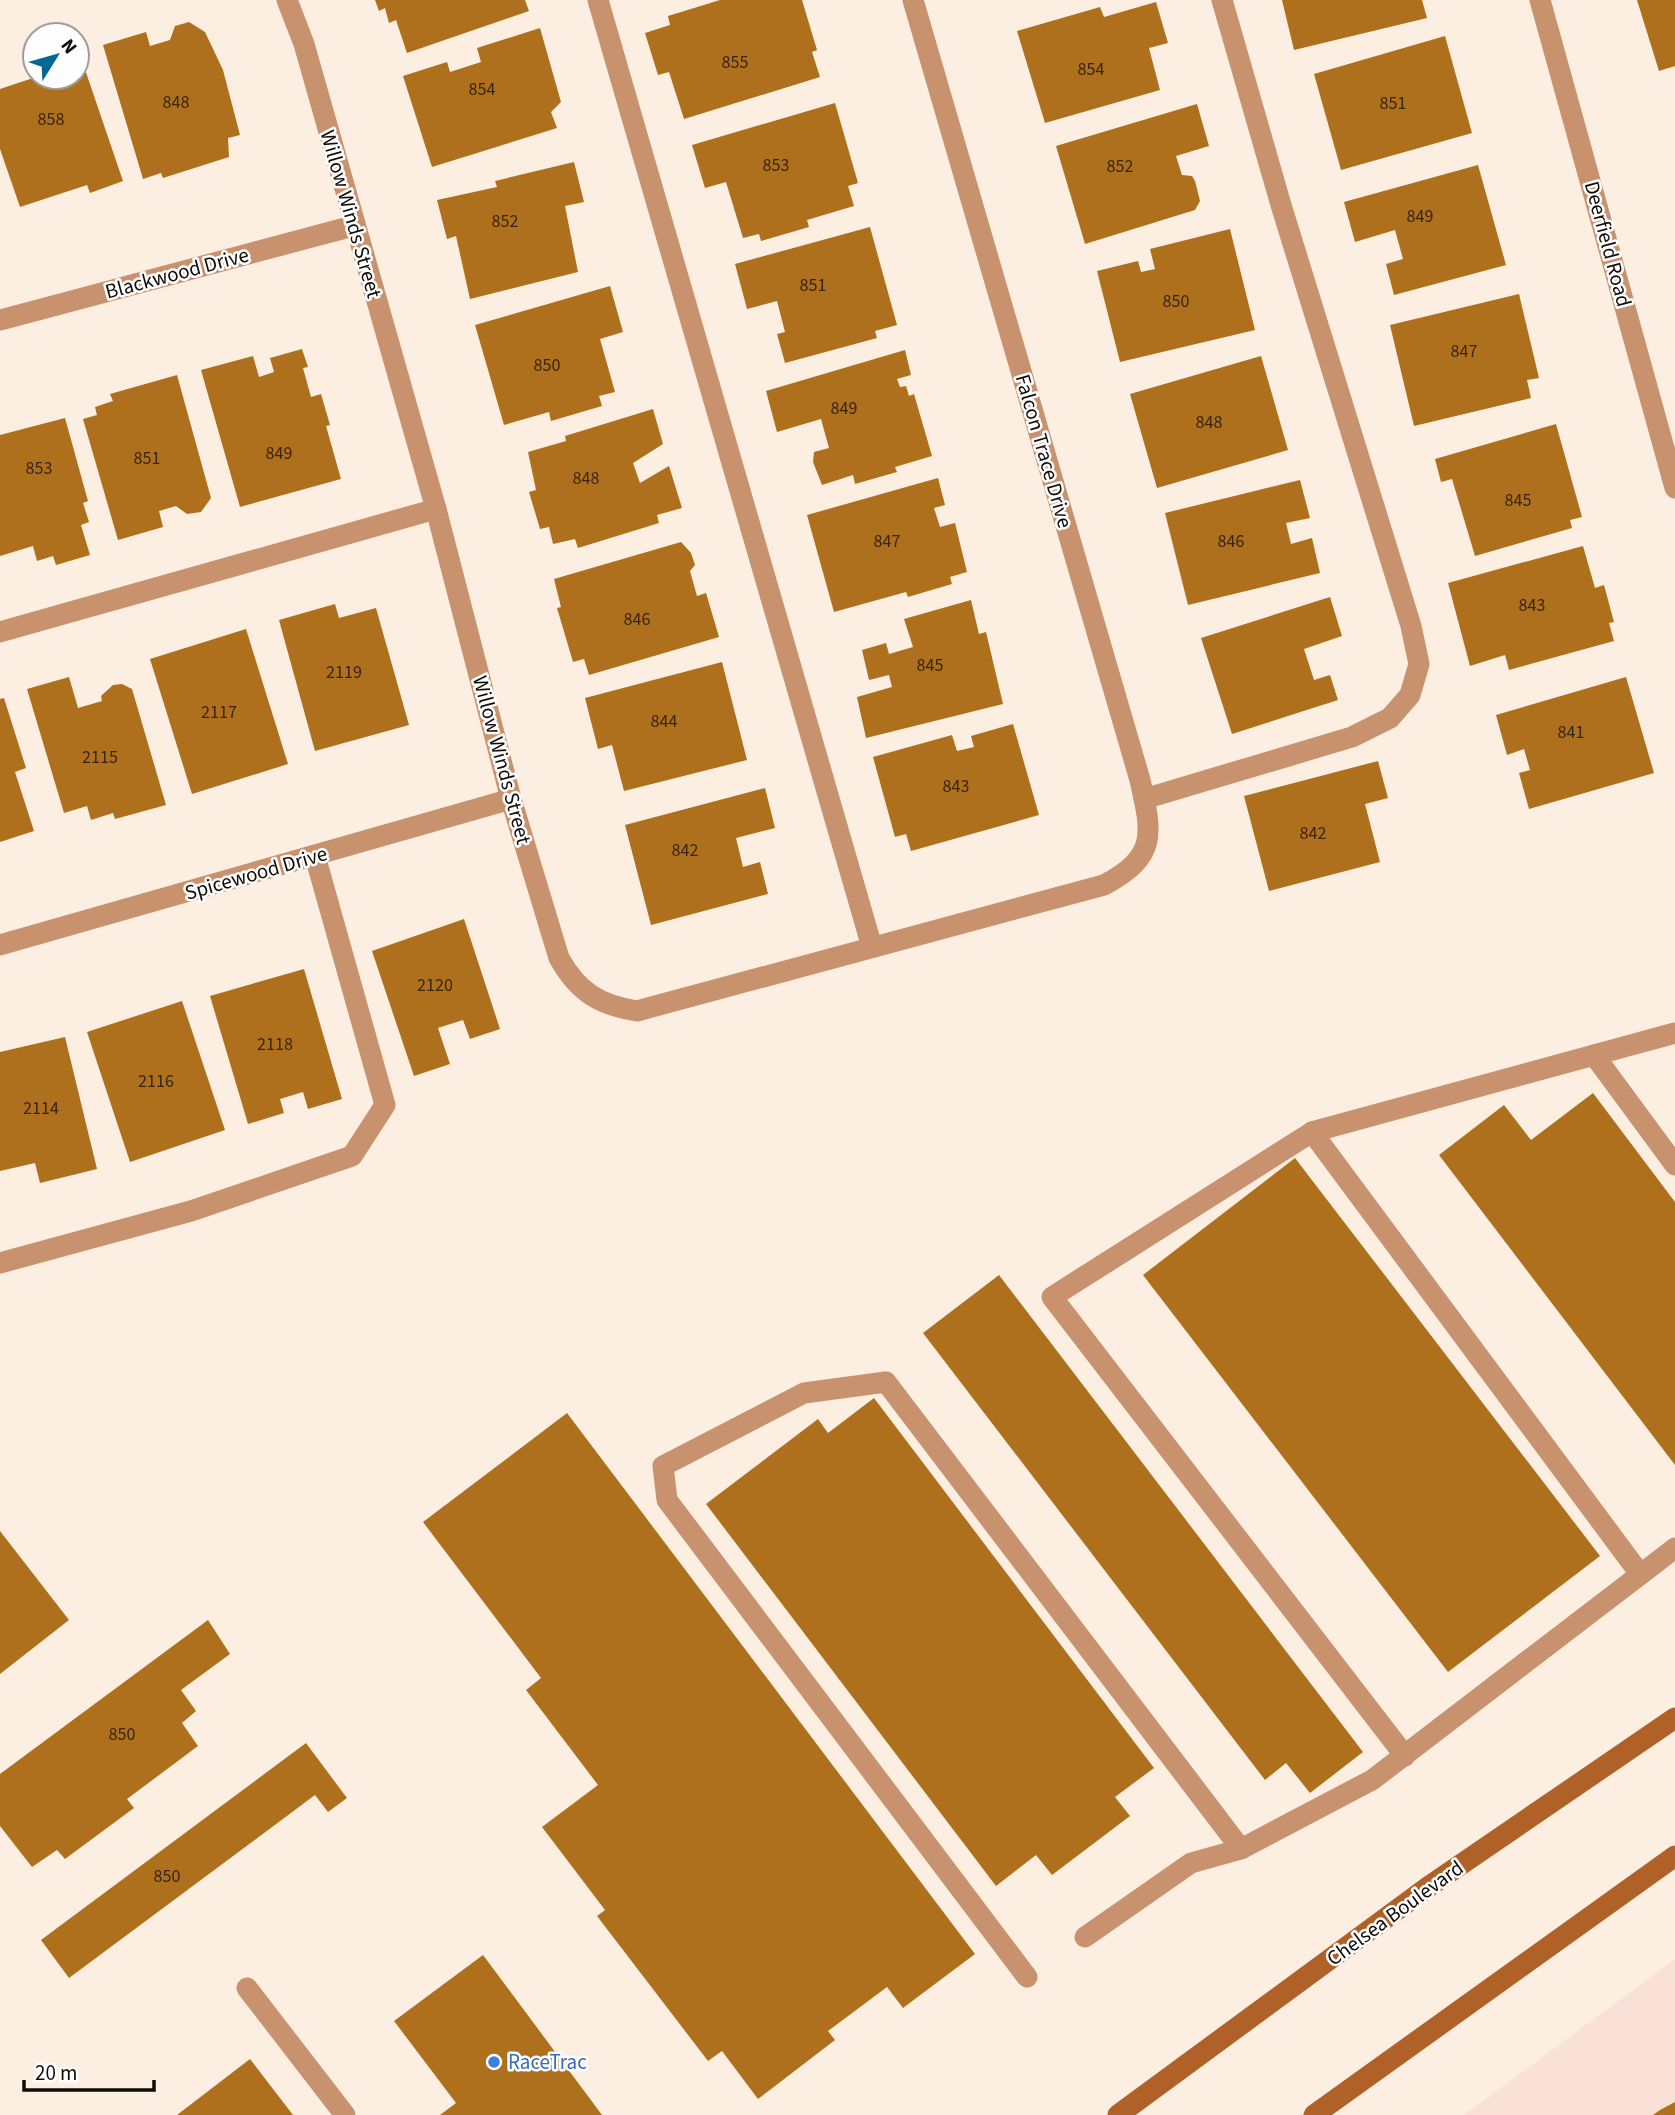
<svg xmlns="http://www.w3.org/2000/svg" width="1675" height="2115" viewBox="0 0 1675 2115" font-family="'Source Sans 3',sans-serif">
  <rect width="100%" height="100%" fill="#fceee1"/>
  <polygon fill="#f9e1d7" points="1675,1959 1675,2115 1464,2115"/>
  <g fill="#af701d">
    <polygon points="375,0 525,0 529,11 407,53 396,20 389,23 385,8 379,11"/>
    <polygon points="720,0 802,0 817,50 812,52 820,77 684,119 669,72 658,75 645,33 670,25 668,16"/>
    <polygon points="1282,0 1422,0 1427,18 1294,50"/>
    <polygon points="1637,0 1675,0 1675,66 1659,71"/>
    <polygon points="1156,2 1168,43 1149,48 1160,90 1045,123 1017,31 1100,7 1104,17"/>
    <polygon points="189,22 205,32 223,70 240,135 228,138 229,157 163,178 161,173 143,179 103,45 146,32 150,46 170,40 175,26"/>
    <polygon points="540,28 561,102 551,112 557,128 432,167 403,76 447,62 450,72 481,62 477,48"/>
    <polygon points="1445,36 1472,133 1341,170 1314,74"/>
    <polygon points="77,46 123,181 90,193 87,185 20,207 0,149 0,89 36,77 77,77"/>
    <polygon points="835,103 858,183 848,186 854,206 807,220 809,227 761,241 759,234 743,238 726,182 705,188 692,145"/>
    <polygon points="1197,104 1209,146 1176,156 1182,175 1192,176 1195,181 1200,201 1195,210 1085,244 1056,146"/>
    <polygon points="574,162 584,202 565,206 578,272 470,299 456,236 447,239 437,200 497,187 495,181"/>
    <polygon points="1478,165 1506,265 1394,295 1386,264 1403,259 1395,230 1355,242 1344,202"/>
    <polygon points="870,227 897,325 875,331 877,338 785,363 777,334 785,332 777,301 747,309 735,264"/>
    <polygon points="1230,229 1255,330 1120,362 1097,271 1138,261 1141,272 1155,269 1150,249"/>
    <polygon points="610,286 623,332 600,339 615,392 599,396 602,406 551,421 549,412 504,425 475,325"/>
    <polygon points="1519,294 1539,378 1527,380 1531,398 1414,426 1390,325"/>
    <polygon points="302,349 308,367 303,368 311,397 321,394 330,425 326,426 341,479 240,507 201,370 253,356 259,377 274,372 270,358"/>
    <polygon points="905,350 911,375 897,379 900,387 906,386 909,396 914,394 932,456 895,467 897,472 855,484 853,475 822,485 813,462 814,452 829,448 821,419 777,432 766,391"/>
    <polygon points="1261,356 1288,450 1157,488 1130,394"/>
    <polygon points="177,375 211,498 201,512 187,514 176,506 159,511 163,527 118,540 83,419 97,415 95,407 113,401 110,394"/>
    <polygon points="653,409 663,444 633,463 640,483 669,466 682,508 657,515 659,523 578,548 575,539 553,544 549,527 540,529 529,492 536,490 528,452 566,441 565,436"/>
    <polygon points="65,418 88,501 83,503 89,522 81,525 90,555 56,565 53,556 37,561 33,546 0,556 0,435"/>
    <polygon points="1556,424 1582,517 1570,520 1572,528 1475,556 1452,479 1441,482 1435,459"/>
    <polygon points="938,478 945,505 934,508 940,527 955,523 967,572 950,577 952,584 908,597 906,592 834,612 807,515"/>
    <polygon points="1300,480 1310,518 1286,523 1291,544 1312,538 1320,573 1188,605 1165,513"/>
    <polygon points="681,542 691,553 695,565 690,571 697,596 706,593 719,637 589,675 584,659 573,662 557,608 561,607 554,579"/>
    <polygon points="1583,546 1595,588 1604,585 1614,622 1609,623 1614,641 1509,670 1505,655 1470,666 1448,583"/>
    <polygon points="1330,597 1342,636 1304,649 1314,680 1330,675 1338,700 1232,734 1201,638"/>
    <polygon points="971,600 979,634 986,632 1003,704 866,738 857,697 892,687 889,675 869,680 862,650 886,643 889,654 913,647 904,619"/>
    <polygon points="335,604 339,618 376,608 409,725 315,751 279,620"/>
    <polygon points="246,629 288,764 192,794 150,659"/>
    <polygon points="722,662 747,760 624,791 612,745 598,749 585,698"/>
    <polygon points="69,677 78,708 102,701 101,696 113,685 122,684 132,689 166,805 115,819 113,813 91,820 87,806 64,813 27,689"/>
    <polygon points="1626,677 1654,773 1529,809 1519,773 1530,770 1524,749 1507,755 1496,715"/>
    <polygon points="4,698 26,768 15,772 34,831 0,842 0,699"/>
    <polygon points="1013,724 1039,815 911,851 906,834 895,837 873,757 952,735 957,751 974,747 971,736"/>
    <polygon points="1378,761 1388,798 1365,804 1380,862 1269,891 1244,796"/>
    <polygon points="765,788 775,828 736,838 743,867 760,862 768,894 651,925 625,825"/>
    <polygon points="464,919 500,1029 470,1039 463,1020 438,1028 450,1064 414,1076 372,951"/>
    <polygon points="304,969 342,1099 308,1109 303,1092 280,1099 284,1113 248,1124 210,996"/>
    <polygon points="182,1001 225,1130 130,1162 87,1032"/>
    <polygon points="65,1037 97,1169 40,1183 35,1163 0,1171 0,1052"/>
    <polygon points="1593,1093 1675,1202 1675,1465 1439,1155 1504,1105 1531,1140"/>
    <polygon points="1295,1158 1600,1556 1448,1672 1143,1275"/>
    <polygon points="999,1275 1363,1752 1310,1793 1286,1763 1265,1780 923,1333"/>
    <polygon points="874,1398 1154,1768 1115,1797 1130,1816 1052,1875 1036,1855 996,1886 706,1504 818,1419 828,1433"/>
    <polygon points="567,1413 975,1954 903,2008 887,1987 828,2031 835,2040 758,2099 722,2051 708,2061 597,1916 605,1910 542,1827 598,1785 526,1690 541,1678 423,1522"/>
    <polygon points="0,1531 69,1620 0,1674"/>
    <polygon points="208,1620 230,1654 181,1690 196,1711 182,1723 198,1746 127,1799 134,1808 65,1859 57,1850 32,1867 0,1826 0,1774"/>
    <polygon points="306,1743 347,1798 328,1812 315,1795 69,1978 41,1940"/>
    <polygon points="483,1955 602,2115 440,2115 456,2103 394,2021"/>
    <polygon points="250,2059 293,2115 177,2115"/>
    <polygon points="1675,2102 1675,2115 1653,2115 1660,2110"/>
  </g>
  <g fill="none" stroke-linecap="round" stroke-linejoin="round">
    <g stroke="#c8926f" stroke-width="21">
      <polyline points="598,0 872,947"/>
      <polyline points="0,632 436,509"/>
      <polyline points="1144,799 1352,737 1390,718 1410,695 1419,664 1411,626 1281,205 1222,0"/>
      <polyline points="1594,1055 1675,1165"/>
      <polyline points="1312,1132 1640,1574"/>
      <polyline points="0,1263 191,1211 352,1156 385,1105 315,856"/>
      <polyline points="1405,1756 1052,1297 1312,1132 1675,1033"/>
      <polyline points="1085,1937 1191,1863 1241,1849 1372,1780 1675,1548"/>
      <polyline points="1027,1977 667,1500 663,1466 804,1393 886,1382 1241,1849"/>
      <polyline points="247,1988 345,2115"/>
    </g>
    <g stroke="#c8926f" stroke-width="21">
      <path d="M287,0L304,44L436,509L511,799L559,958C578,992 599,1005 637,1011L1104,885C1158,856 1152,834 1140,780L913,0"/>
      <polyline points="1540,0 1675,488"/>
      <polyline points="0,320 353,226"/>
      <polyline points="0,945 511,799"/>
    </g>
    <g stroke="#b06128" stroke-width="21">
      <polyline points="1118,2115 1428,1887 1675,1718"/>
      <polyline points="1314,2115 1675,1856"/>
    </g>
  </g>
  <circle fill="#3f7fe0" stroke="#fefefe" stroke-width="2.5" cx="494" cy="2062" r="7"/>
  <g text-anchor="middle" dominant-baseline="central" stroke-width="5" stroke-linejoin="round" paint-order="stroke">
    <g font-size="18" fill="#38250d">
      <text x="735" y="62">855</text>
      <text x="1091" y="69">854</text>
      <text x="482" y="89">854</text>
      <text x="176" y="102">848</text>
      <text x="1393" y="103">851</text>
      <text x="51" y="119">858</text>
      <text x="776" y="165">853</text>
      <text x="1120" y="166">852</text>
      <text x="1420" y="216">849</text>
      <text x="505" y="221">852</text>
      <text x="813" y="285">851</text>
      <text x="1176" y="301">850</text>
      <text x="1464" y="351">847</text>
      <text x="547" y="365">850</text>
      <text x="844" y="408">849</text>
      <text x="1209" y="422">848</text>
      <text x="279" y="453">849</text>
      <text x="147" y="458">851</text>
      <text x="39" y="468">853</text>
      <text x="586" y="478">848</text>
      <text x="1518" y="500">845</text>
      <text x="887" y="541">847</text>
      <text x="1231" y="541">846</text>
      <text x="1532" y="605">843</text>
      <text x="637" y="619">846</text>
      <text x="930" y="665">845</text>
      <text x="344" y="672">2119</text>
      <text x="219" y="712">2117</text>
      <text x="664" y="721">844</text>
      <text x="1571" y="732">841</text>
      <text x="100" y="757">2115</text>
      <text x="956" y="786">843</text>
      <text x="1313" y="833">842</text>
      <text x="685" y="850">842</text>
      <text x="435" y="985">2120</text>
      <text x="275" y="1044">2118</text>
      <text x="156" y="1081">2116</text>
      <text x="41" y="1108">2114</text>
      <text x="122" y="1734">850</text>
      <text x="167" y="1876">850</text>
    </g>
    <g font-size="21" fill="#100c08" stroke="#fefefe">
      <text transform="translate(351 214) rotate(74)">Willow Winds Street</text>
      <text transform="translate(1608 244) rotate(75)">Deerfield Road</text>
      <text transform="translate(177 273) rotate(-15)">Blackwood Drive</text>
      <text transform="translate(1044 451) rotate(74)">Falcon Trace Drive</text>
      <text transform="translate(502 760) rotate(75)">Willow Winds Street</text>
      <text transform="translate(256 873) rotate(-16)">Spicewood Drive</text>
      <text transform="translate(1395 1913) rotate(-36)">Chelsea Boulevard</text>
    </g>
    <g font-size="21" fill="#366cbe" stroke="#fefefe" text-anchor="start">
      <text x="508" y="2062">RaceTrac</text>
    </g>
  </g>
  <g transform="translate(56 56) rotate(53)"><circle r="33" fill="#fefefe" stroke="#9f9d9c" stroke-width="2"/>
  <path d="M0-5L12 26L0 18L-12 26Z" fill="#006895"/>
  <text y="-10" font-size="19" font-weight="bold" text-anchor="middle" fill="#100c08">N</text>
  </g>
  <path d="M24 2080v10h130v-10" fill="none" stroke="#100c08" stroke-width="3.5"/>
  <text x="35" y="2080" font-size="21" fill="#100c08" stroke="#fefefe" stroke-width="5" paint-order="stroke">20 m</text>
</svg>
